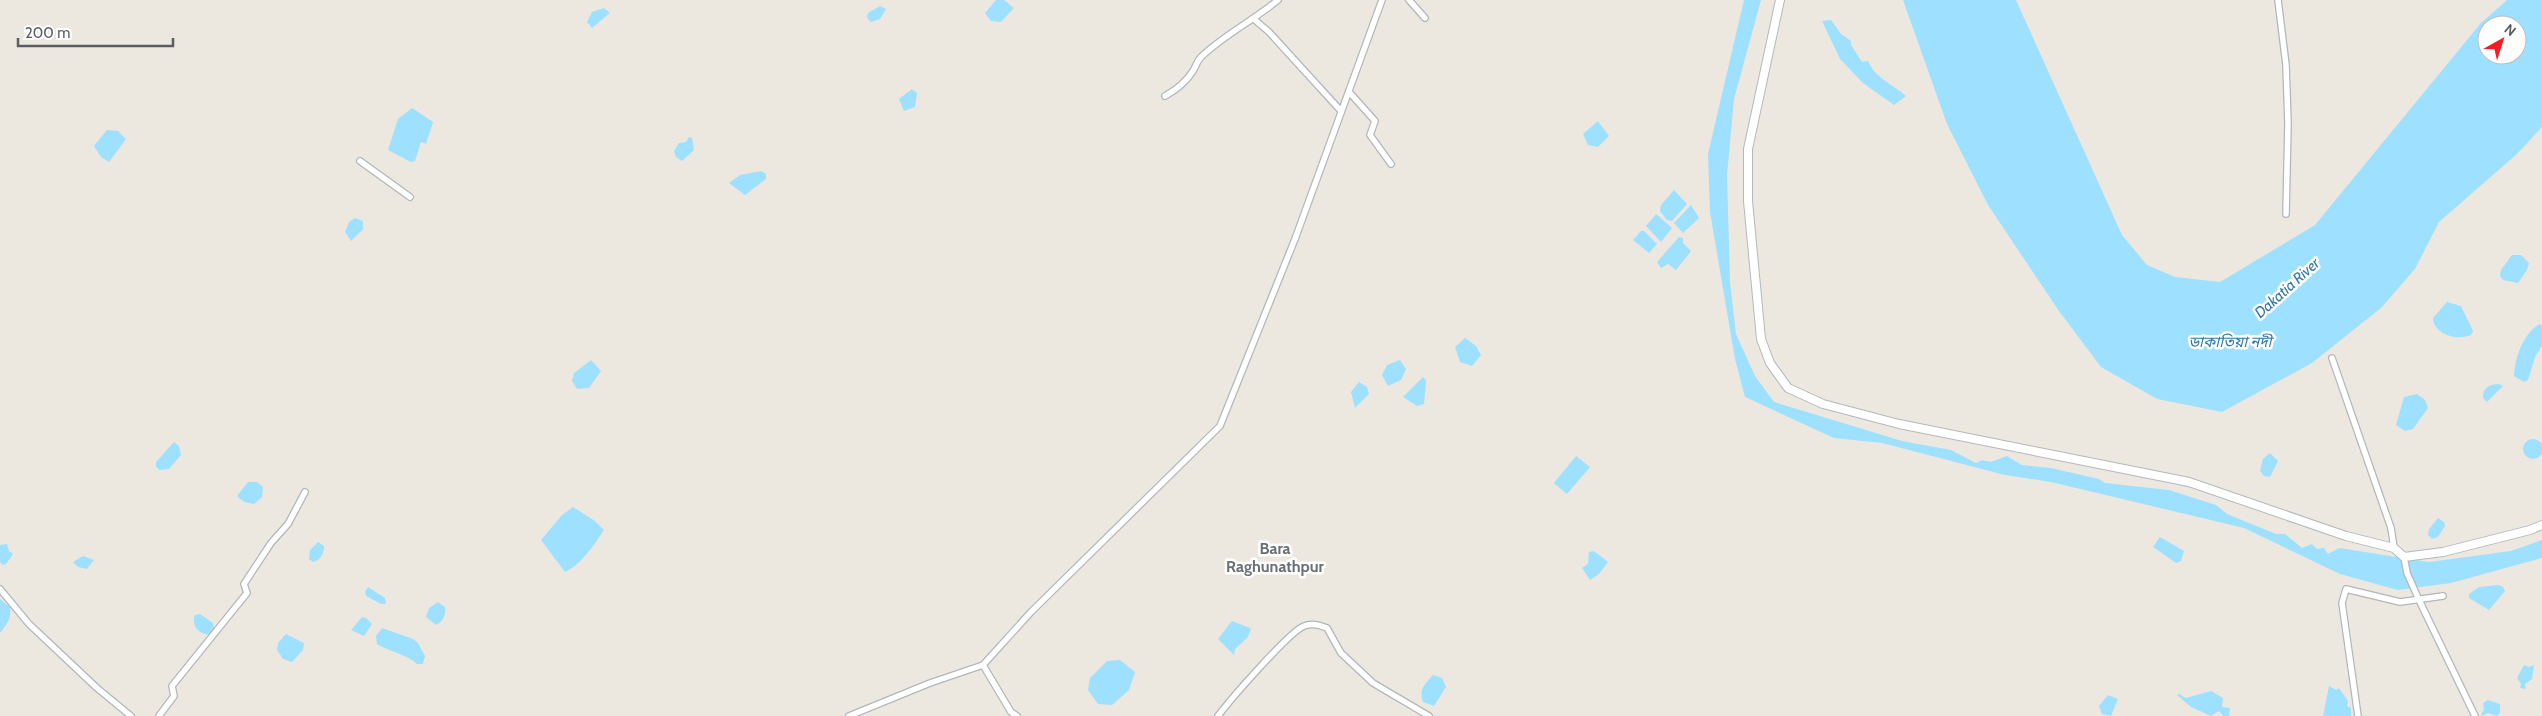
<svg xmlns="http://www.w3.org/2000/svg" width="2542" height="716" viewBox="0 0 2542 716" font-family="Cabin,'Noto Sans Bengali',sans-serif">
  <rect width="100%" height="100%" fill="#ede8df"/>
  <g fill="#9de0ff" fill-rule="evenodd">
    <polygon points="996,0 1004,0 1014,8 1001,22 991,21 985,13"/>
    <polygon points="1744,0 1761,0 1734,99 1727,175 1730,282 1736,334 1755,376 1774,402 1902,441 1951,450 1976,463 1982,460 1991,462 2007,456 2022,465 2051,468 2099,479 2105,483 2169,490 2216,505 2227,514 2276,534 2285,534 2302,548 2312,544 2317,549 2324,548 2328,554 2339,548 2429,562 2511,551 2542,540 2542,558 2451,583 2398,590 2340,574 2244,528 2051,482 2005,475 1882,443 1834,438 1745,397 1735,359 1710,212 1708,154"/>
    <path d="M1903,0H2016L2122,235L2147,265L2175,277L2220,282L2315,225L2481,23L2507,0H2542V127L2517,154L2439,222L2415,269L2381,308L2312,363L2222,412L2157,399L2101,367L2059,311L1988,205L1947,124ZM2487,25H2517V55H2487Z"/>
    <polygon points="880,6 886,9 880,19 871,22 867,18 868,13"/>
    <polygon points="604,8 610,13 592,28 587,22 592,12"/>
    <path d="M1831,20L1841,34L1851,41V45L1862,62L1868,61C1875,78 1891,83 1906,96L1894,105L1863,83L1840,59L1822,21Z"/>
    <polygon points="912,89 917,93 915,107 904,111 899,99"/>
    <polygon points="412,108 433,122 426,144 421,142 415,161 411,162 388,150 398,119"/>
    <polygon points="1598,121 1609,136 1598,147 1588,145 1583,134"/>
    <polygon points="107,130 118,131 126,139 109,162 101,157 94,146"/>
    <polygon points="689,137 692,138 694,150 682,161 676,157 674,151 679,143 686,142"/>
    <polygon points="761,171 766,174 766,179 745,195 729,183 740,175"/>
    <polygon points="1674,190 1687,204 1672,221 1667,220 1660,211 1661,205"/>
    <polygon points="1691,205 1699,218 1683,233 1674,223"/>
    <polygon points="1656,214 1672,228 1661,242 1646,226"/>
    <polygon points="355,218 363,221 363,229 351,241 345,232 349,222"/>
    <polygon points="1641,231 1644,231 1657,244 1649,253 1633,240"/>
    <polygon points="1679,237 1683,238 1683,243 1691,251 1676,270 1668,264 1661,268 1657,262"/>
    <polygon points="2512,255 2521,255 2529,263 2527,270 2518,283 2503,280 2500,276 2501,270"/>
    <path d="M2447,302L2461,306L2473,331L2471,335C2457,341 2434,335 2433,318Z"/>
    <path d="M2540,324L2542,326V346L2535,357L2528,380L2524,382L2514,376C2515,358 2523,333 2540,324Z"/>
    <polygon points="1465,338 1476,346 1481,355 1472,366 1460,362 1455,347"/>
    <polygon points="591,360 601,371 589,388 577,389 572,381 574,373"/>
    <polygon points="1400,360 1406,369 1401,380 1388,386 1382,375 1387,365"/>
    <polygon points="1423,377 1426,380 1424,404 1417,406 1403,397"/>
    <polygon points="1359,382 1367,387 1369,394 1355,408 1351,392"/>
    <path d="M2499,384L2503,386L2487,402L2483,398C2482,388 2490,384 2499,384Z"/>
    <polygon points="2417,394 2425,400 2428,408 2413,429 2405,431 2396,425 2404,397"/>
    <circle cx="2533" cy="449" r="10"/>
    <polygon points="174,442 179,446 181,455 169,469 160,470 156,467 156,462"/>
    <polygon points="2270,453 2278,461 2270,477 2264,476 2260,471 2263,459"/>
    <polygon points="1576,456 1590,467 1567,494 1554,483"/>
    <polygon points="248,482 257,482 263,487 262,497 254,504 244,502 237,496"/>
    <path d="M573,507L595,521L604,530C594,545 581,565 565,572L541,540L562,515Z"/>
    <polygon points="2438,518 2444,522 2445,526 2438,537 2432,539 2428,535 2429,529"/>
    <polygon points="2160,537 2184,551 2181,561 2176,563 2153,547"/>
    <path d="M318,542L324,546C324,553 321,560 313,562L309,559L310,550Z"/>
    <polygon points="7,544 9,551 13,554 6,564 3,565 0,562 0,545"/>
    <polygon points="1594,551 1608,562 1599,574 1590,580 1582,568 1588,564 1589,552"/>
    <polygon points="83,556 94,560 87,569 78,567 73,562"/>
    <polygon points="2498,585 2503,587 2505,591 2489,610 2469,598 2469,594 2479,587"/>
    <polygon points="368,587 385,598 386,604 381,604 366,596 365,592"/>
    <path d="M0,599L10,607C12,618 7,624 0,633Z"/>
    <path d="M438,602L445,607C446,614 443,622 436,625L426,617L429,608Z"/>
    <path d="M200,614L213,623L214,630L210,635C199,634 191,626 195,615Z"/>
    <polygon points="362,617 366,618 372,624 364,636 351,630"/>
    <polygon points="1232,621 1250,628 1251,630 1247,638 1235,649 1234,655 1218,639"/>
    <path d="M382,628L413,639L418,643L425,656L423,664H417C406,654 390,652 377,644L376,636Z"/>
    <polygon points="286,634 304,643 303,650 292,662 283,659 277,650 278,643"/>
    <polygon points="1120,660 1135,672 1129,690 1112,705 1098,704 1088,690 1090,678 1107,661"/>
    <polygon points="2524,665 2529,667 2534,665 2532,679 2525,684 2526,689 2520,688 2521,684 2517,678"/>
    <path d="M1433,675L1442,678L1446,687L1434,706L1423,702C1419,689 1424,685 1433,675Z"/>
    <polygon points="2329,686 2336,690 2339,688 2348,701 2347,706 2351,708 2351,716 2323,716"/>
    <polygon points="2211,691 2223,698 2222,707 2230,708 2229,716 2223,716 2219,711 2211,716 2191,707 2177,695 2179,694 2186,698"/>
    <polygon points="2108,695 2118,699 2111,716 2102,714 2099,706"/>
    <polygon points="2488,700 2500,704 2500,712 2497,716 2488,713 2482,716 2481,714 2484,710 2483,703"/>
  </g>
  <g fill="none" stroke-linecap="round" stroke-linejoin="round">
    <g stroke="#b2b7bb" stroke-width="8">
      <g id="street">
        <polyline points="1409,0 1425,18"/>
        <polyline points="2278,0 2286,65 2288,123 2286,214"/>
        <polyline points="1255,20 1269,32 1341,111"/>
        <polyline points="1350,93 1375,121 1370,135 1391,164"/>
        <path d="M1165,96C1176,90 1186,82 1193,71C1196,66 1197,61 1201,57C1224,35 1254,20 1278,0"/>
        <polyline points="360,161 410,197"/>
        <polyline points="2332,358 2391,528 2394,548"/>
        <polyline points="2404,557 2407,573 2419,600 2475,716"/>
        <polyline points="0,589 29,624 97,688 131,716"/>
        <polyline points="983,665 1011,712 1017,716"/>
        <polyline points="159,716 174,696 172,686 247,593 244,584 271,543 288,524 305,492"/>
        <polyline points="849,716 930,683 983,665 1031,612 1220,426 1295,239 1382,0"/>
        <path d="M1218,716C1230,700 1289,632 1304,626C1311,623 1320,625 1327,628L1341,653L1373,683L1429,716"/>
        <polyline points="2358,716 2342,603 2346,589 2400,602 2443,596"/>
      </g>
    </g>
    <g stroke="#b3b8be" stroke-width="10">
      <polyline id="secondary" points="1780,0 1748,149 1748,201 1761,339 1770,363 1788,388 1823,404 1899,424 2189,482 2346,536 2394,548 2404,557 2443,552 2530,530 2542,525"/>
    </g>
    <use href="#street" stroke="#fff" stroke-width="5.5"/>
    <use href="#secondary" stroke="#fff" stroke-width="8"/>
  </g>
  <g text-anchor="middle" dominant-baseline="central" stroke-width="5" stroke-linejoin="round" paint-order="stroke">
    <g font-size="15" font-style="italic" fill="#2f77a5" stroke="#fff">
      <text transform="translate(2287 288) rotate(-42)">Dakatia River</text>
      <text x="2230" y="342">ডাকাতিয়া নদী</text>
    </g>
    <g font-size="16" font-weight="bold" fill="#697074" stroke="#fff">
      <text x="1275" y="548">Bara<tspan x="1275" dy="18">Raghunathpur</tspan></text>
    </g>
  </g>
  <g transform="translate(2502 40) rotate(39)"><circle r="24" fill="#ffffff" stroke="#bcbec0"/>
  <path d="M0-4L9 19L0 12L-9 19Z" fill="#f51c25"/>
  <text y="-8" font-size="14" font-weight="bold" text-anchor="middle" fill="#585d62">N</text>
  </g>
  <path d="M18 38v8h155v-8" fill="none" stroke="#585d62" stroke-width="2.5"/>
  <text x="25" y="38" font-size="15" fill="#585d62" stroke="#ffffff" stroke-width="4" paint-order="stroke">200 m</text>
</svg>
